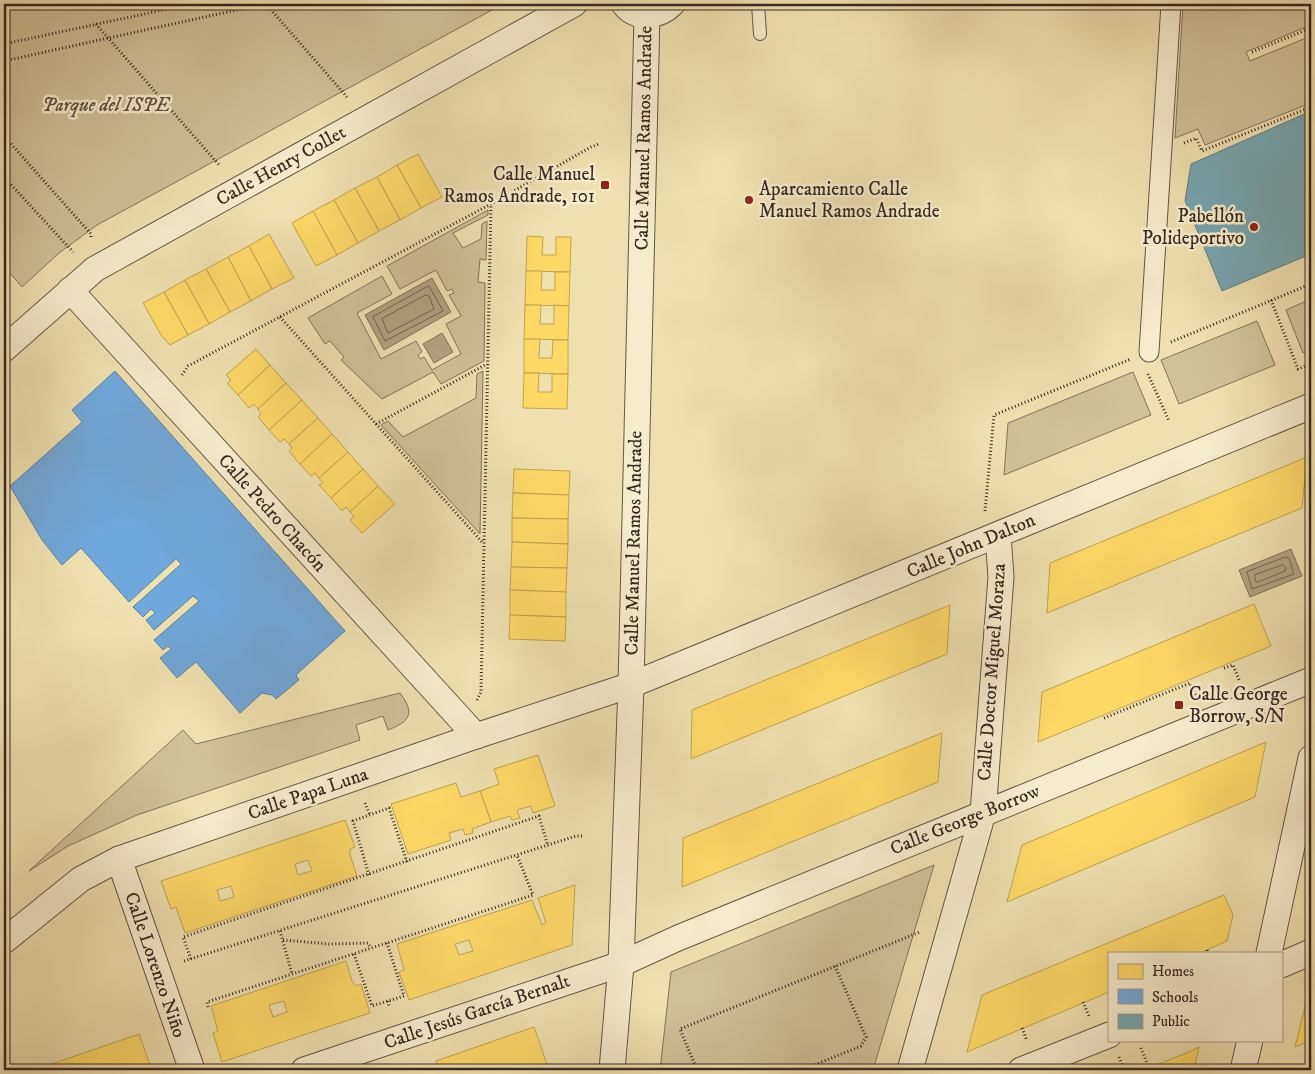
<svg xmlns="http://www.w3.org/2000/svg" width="1315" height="1074" viewBox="0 0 1315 1074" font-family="'IM FELL DW Pica',serif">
  <rect width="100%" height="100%" fill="#efe1af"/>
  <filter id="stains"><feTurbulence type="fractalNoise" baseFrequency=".004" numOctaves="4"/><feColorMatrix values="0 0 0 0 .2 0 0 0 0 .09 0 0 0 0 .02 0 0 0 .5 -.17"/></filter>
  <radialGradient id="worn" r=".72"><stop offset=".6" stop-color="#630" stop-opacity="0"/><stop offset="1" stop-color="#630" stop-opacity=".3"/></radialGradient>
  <g fill="#cfc297" stroke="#82765d">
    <polygon points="4,4 503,4 97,225 59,253 22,287 4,266"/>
    <polygon points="1183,4 1311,4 1311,25 1246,52 1250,61 1311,36 1311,103 1205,145 1198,129 1175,138"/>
    <polygon points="488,210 488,215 453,233 463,248 481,239 482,224 487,221 486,260 480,259 478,282 485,283 484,361 441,384 433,372 382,399 341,360 344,357 330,341 325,344 308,318 382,276 392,294 357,313 381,359 416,341 422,352 418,355 420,359 424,357 432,370 461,354 446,324 461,316 449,295 454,293 452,289 447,291 436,270 400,289 387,266"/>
    <polygon points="1311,299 1311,350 1303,353 1286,310"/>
    <polygon points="1257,321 1275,365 1179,404 1161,360"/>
    <polygon points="483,371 480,534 381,425 388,421 403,437 476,398 477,374"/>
    <polygon points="1133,372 1151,415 1004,475 1008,423"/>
    <path d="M400,693C415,713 411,721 388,730L383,716L356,725L360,740L137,815L68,846L29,871L183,730L196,744Z"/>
    <polygon points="934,865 873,1070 660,1070 671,972"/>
  </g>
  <g fill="#b0a37f" stroke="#7f735a">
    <polygon points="432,278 451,312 384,350 365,315"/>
    <polygon points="442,333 453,352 434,363 423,344"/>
    <polygon points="1291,549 1302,576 1250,597 1239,570"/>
  </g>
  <g fill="#ffd966" stroke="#c2a452" fill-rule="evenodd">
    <polygon points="418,154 442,197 421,208 397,165"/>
    <polygon points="397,165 421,208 400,220 377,177"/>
    <polygon points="377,177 400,220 379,231 355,188"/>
    <polygon points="355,188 379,231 358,243 334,200"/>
    <polygon points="334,200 358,243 337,255 313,211"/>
    <polygon points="313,211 337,255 316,266 292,223"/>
    <polygon points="269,234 294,278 272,289 249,246"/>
    <polygon points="527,236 543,237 542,255 556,255 556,237 571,237 570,272 526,271"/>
    <polygon points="249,246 272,289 251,301 228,257"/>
    <polygon points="228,257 251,301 230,312 206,269"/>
    <polygon points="206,269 230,312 209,324 185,280"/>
    <polygon points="526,271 542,271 541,290 555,290 555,272 570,272 569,306 525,305"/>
    <polygon points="185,280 209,324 188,335 164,292"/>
    <polygon points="164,292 188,335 170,345 161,335 143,303"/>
    <polygon points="525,305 541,305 540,324 554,324 554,305 569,306 568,340 524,339"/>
    <polygon points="524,339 540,339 539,358 552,358 553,340 568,340 568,374 524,373"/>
    <polygon points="256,349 270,365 238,395 227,383 231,380 226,375"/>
    <polygon points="270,365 286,383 258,409 254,404 249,408 238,395"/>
    <polygon points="524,373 539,373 538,392 552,392 552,374 568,374 567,409 523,408"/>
    <polygon points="286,383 302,400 269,430 258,417 261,414 258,409"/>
    <polygon points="302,400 318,418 289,444 284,439 280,442 269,430"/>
    <polygon points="318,418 332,434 300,464 289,451 292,448 289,444"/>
    <polygon points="332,434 348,452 319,478 315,473 311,476 300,464"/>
    <polygon points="348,452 363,469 331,498 319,485 323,483 319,478"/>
    <polygon points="1307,457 1302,508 1047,613 1050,563"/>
    <polygon points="363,469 378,486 350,512 346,507 342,511 331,498"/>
    <polygon points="514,469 570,471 569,495 513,493"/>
    <polygon points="378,486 395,504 362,533 350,520 354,517 350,512"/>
    <polygon points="513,493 569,495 568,519 512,518"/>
    <polygon points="512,518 568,519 568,544 512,542"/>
    <polygon points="512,542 568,544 567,568 511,567"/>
    <polygon points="511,567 567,568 566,592 510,590"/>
    <polygon points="510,590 566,592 566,617 510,615"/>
    <polygon points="1254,604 1271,646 1038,742 1042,692"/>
    <polygon points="950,605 947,654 691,759 692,710"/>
    <polygon points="510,615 566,617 565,641 509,639"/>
    <polygon points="942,733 938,782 682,887 683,838"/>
    <polygon points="1266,742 1255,797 1007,902 1022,845"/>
    <polygon points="538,755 555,806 533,813 531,806 517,810 520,818 512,820 510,816 491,822 480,791 499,784 494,769"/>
    <polygon points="456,783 461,797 480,791 491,822 472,829 473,833 465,835 463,829 449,833 451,840 408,854 391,804"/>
    <path d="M345,820L355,847L350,849V855L357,876L185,933L176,907L171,909L161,881ZM308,860L312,871L298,875L295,864ZM231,886L234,897L220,901L217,890Z"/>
    <path d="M575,885L572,945L409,1000L399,972L404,970L397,944L532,900L542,925L546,923L538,898ZM469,940L473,951L459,955L455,944Z"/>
    <polygon points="1224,895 1233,915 1227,941 1200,953 1109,953 1109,992 967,1052 982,995"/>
    <path d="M346,961L352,981L356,986L361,984L370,1013L222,1062L213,1033L218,1031L211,1006ZM284,1001L287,1012L273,1017L269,1005Z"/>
    <polygon points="1311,997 1311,1040 1295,1047 1307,998"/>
    <polygon points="534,1027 549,1070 439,1070 436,1061"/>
    <polygon points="139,1034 152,1070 34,1070"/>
    <polygon points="1199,1047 1194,1070 1143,1070 1189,1052"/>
  </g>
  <polygon fill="#6fa8dc" stroke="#5e82a4" points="115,371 345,631 296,675 299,680 276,699 272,695 262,693 240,713 196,662 177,678 160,658 171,649 168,646 163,650 154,640 199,601 193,596 154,630 146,620 155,613 151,609 143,617 133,607 181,564 176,559 129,602 81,548 62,565 42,540 10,486 82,422 72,410"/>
  <polygon fill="#76a5af" stroke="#628085" points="1311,111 1311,254 1222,291 1185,201 1191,164"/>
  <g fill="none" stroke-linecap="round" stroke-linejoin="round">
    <g stroke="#726651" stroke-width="1">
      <polygon points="429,286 443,311 385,341 373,317"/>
      <polygon points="426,295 429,296 434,309 388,333 382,319"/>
      <polygon points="1286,557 1289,558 1294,574 1252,589 1247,572"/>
      <polygon points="1283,565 1286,568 1285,571 1258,582 1255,581 1255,575"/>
    </g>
    <g stroke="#645846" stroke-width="14">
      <polyline id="service" points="758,4 760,34"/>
    </g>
    <g stroke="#645846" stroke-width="21">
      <polyline id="pedestrian" points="1149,352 1171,4"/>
    </g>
    <g stroke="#645846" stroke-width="27">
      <g id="minor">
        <path d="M624,4C636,20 659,17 672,4"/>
        <polyline points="70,290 476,736"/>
        <polyline points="4,349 95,269 574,4"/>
        <polyline points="119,859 192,1070"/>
        <polyline points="4,941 81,879 119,859 476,736 631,685 1311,406"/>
        <polyline points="1269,953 1311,758"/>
        <polyline points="1281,965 1311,952"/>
        <polyline points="304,1070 621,964 678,938 1311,680"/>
        <polyline points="612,1070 621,964 631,685 647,15"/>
        <polyline points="910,1070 983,813 1001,577 998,535"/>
        <polyline points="1021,1070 1109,1035"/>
        <polyline points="1243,1070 1250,1040"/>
      </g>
    </g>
    <g stroke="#352a23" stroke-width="3" stroke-dasharray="1 2.5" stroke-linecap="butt">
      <polyline points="266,4 347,97"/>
      <polyline points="96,24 220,166"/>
      <polyline points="4,44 191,4"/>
      <polyline points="1252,52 1311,28"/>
      <polyline points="4,61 264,4"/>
      <polyline points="4,136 91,234 91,239"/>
      <polyline points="1184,143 1196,138 1202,151 1311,107"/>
      <polyline points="4,177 73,252"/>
      <polyline points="1271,300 1298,369 1311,364"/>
      <polyline points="280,317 483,543"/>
      <polyline points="1171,342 1311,284"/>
      <polyline points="1148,374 1169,421"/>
      <polyline points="182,375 188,366 491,204 591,147 599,144"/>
      <polyline points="376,424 487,364"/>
      <polyline points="985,511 994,415 1131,359"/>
      <polyline points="1224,668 1233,665 1240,682"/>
      <polyline points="477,700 481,692 491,204"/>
      <polyline points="1104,718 1190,683 1197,699"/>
      <polyline points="365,803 370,815"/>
      <polyline points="369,875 353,821 389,808 407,862"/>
      <polyline points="280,931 292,974"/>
      <polyline points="283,940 329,944 368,943 371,948"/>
      <polyline points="1207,950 1208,953"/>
      <polyline points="354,954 372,1006 404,996 387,943"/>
      <polyline points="191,959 183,937 539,816 548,846"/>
      <polyline points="184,961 576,836 584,836"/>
      <polyline points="388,1001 389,1006"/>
      <polyline points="1083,1002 1089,1016"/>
      <polyline points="208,1007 207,1002 533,895 517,855"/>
      <polyline points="1022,1028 1027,1041"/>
      <polyline points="1141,1048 1149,1068"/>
      <polyline points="1119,1057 1124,1070"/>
      <polyline points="697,1070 680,1029 920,932"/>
      <polyline points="802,1070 861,1046 866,1037 835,966"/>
    </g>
    <use href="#service" stroke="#f5eccb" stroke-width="12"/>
    <use href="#pedestrian" stroke="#f5eccb" stroke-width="19"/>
    <use href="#minor" stroke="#f5eccb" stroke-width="25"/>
  </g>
  <g fill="#8f2418" stroke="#f5eccb" stroke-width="2">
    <rect x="600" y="180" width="10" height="10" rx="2.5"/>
    <circle cx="749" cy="200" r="5"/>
    <circle cx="1254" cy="227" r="5"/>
    <rect x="1174" y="700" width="10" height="10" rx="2.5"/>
  </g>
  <g text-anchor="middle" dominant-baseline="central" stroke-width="5" stroke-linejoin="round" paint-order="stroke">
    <g font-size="19" font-style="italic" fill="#5c5040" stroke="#f5eccb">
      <text x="106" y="105">Parque del ISPE</text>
    </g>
    <g font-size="19" fill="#352a23" stroke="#f5eccb">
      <text transform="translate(644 138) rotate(-89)">Calle Manuel Ramos Andrade</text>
      <text transform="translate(281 166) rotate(-29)">Calle Henry Collet</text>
      <text transform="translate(272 513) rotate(48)">Calle Pedro Chacón</text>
      <text transform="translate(634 543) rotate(-89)">Calle Manuel Ramos Andrade</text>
      <text transform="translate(971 546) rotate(-23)">Calle John Dalton</text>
      <text transform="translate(992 672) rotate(-86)">Calle Doctor Miguel Moraza</text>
      <text transform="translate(308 794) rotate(-19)">Calle Papa Luna</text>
      <text transform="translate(965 820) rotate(-22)">Calle George Borrow</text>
      <text transform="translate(155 965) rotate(71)">Calle Lorenzo Niño</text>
      <text transform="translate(477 1012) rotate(-19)">Calle Jesús García Bernalt</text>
    </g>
    <g font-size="19" fill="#352a23" stroke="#f5eccb" text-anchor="end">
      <text x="595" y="174">Calle Manuel<tspan x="595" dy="22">Ramos Andrade, 101</tspan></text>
      <text x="759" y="189" text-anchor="start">Aparcamiento Calle<tspan x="759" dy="22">Manuel Ramos Andrade</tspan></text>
      <text x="1244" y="216">Pabellón<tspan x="1244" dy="22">Polideportivo</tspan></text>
      <text x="1189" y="694" text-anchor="start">Calle George<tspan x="1189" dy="22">Borrow, S/N</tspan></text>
    </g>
  </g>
  <rect width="1315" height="1074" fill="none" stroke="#efe1af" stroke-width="20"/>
  <rect x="5" y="5" width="1305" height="1064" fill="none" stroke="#352a23" stroke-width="2.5"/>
  <rect x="10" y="10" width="1295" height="1054" fill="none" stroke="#352a23"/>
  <rect x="1108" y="952" width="175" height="90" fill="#f5eccb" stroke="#a89e88"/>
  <rect x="1118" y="964" width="25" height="15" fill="#ffd966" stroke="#a89e88"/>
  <text x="1152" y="976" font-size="15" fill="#352a23">Homes</text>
  <rect x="1118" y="989" width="25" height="15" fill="#6fa8dc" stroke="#a89e88"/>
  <text x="1152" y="1002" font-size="15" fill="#352a23">Schools</text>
  <rect x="1118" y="1014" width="25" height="15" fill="#76a5af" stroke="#a89e88"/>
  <text x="1152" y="1026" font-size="15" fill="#352a23">Public</text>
  <rect width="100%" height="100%" filter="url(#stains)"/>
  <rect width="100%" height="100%" fill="url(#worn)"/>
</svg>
